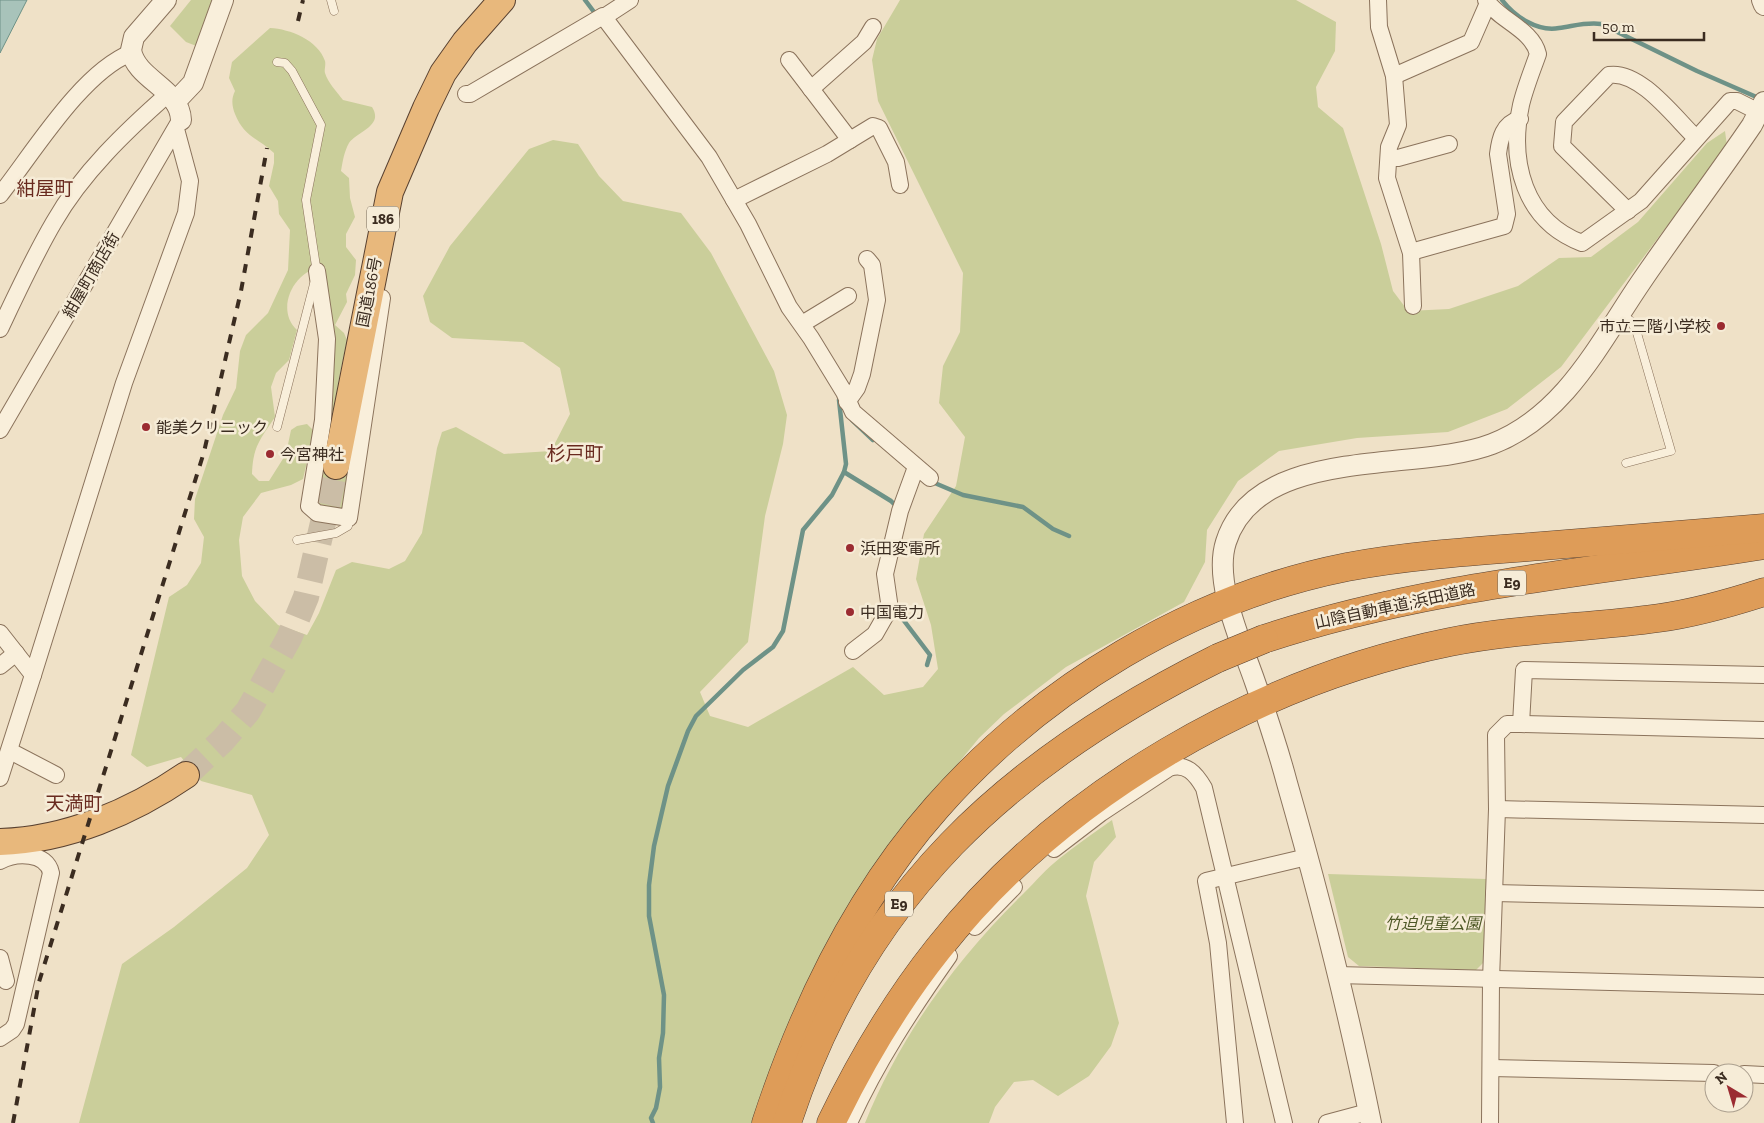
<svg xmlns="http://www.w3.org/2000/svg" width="1764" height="1123" viewBox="0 0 1764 1123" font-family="'Zilla Slab','Noto Sans JP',serif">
  <rect width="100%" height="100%" fill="#efe1c7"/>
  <g fill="#cace9a">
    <polygon points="191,0 215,0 199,47 186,42 170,26"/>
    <path d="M900,0H1296L1336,22L1335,51L1316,87L1318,107L1343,128L1381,244L1393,291L1408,311L1449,309L1518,286L1559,258L1591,257L1638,222L1707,143L1725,131L1727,146L1561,367L1507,409L1448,432L1357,438L1279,451L1238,481L1207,530L1205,562L1184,602L1066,667L1004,714L979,738L913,818L806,994L762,1092L754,1123H79L122,964L174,927L247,868L269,835L252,795L201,781L181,757L147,767L131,755L169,597L187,585L201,563L204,537L194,519L195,499L223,415L236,388L240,351L246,335L268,313L288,270L290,230L279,214L278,201L269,186L274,163V153C258,138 244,137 235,114C232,106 231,99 235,91L229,78L232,62L270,28C290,29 318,40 325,61C326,65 324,70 325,73C328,83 337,92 343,100L372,107C384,126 358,131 349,143C344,152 343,160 341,171L349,178L350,198L355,217L346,234V247L356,260L355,275L346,294L347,302L335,325L344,333L347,340L338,383L336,408L331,413L326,272L324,267C295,268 274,309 297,330L289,360L276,373L271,387L275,417C260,440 253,446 252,474L259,481H269L286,454L291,430L297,426L307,424L314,431L303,479L291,485L261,493L243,517L239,540L242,576L255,601L278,625L307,635L319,613L336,570L352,562L389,569L405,561L422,533L437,448L442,432L456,427L504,454L551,451L570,414L560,368L523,342L452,338L430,322L423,296L450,246L529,149L553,140L578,144L599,176L623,201L681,213L711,253L774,371L787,415L783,444L765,516L748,642L700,692L710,716L748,727L853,667L884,695L923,687L938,669L931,625L916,579L924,534L956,486L965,437L939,403L943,366L960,332L963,273L878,101L872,60L877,39Z"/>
    <polygon points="321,467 352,474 346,510 316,509"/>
    <path d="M1112,820L1116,837L1094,862L1086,896L1119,1023L1111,1046L1089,1076L1058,1096L1033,1080L1014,1082L995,1107L989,1123H865C900,1036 957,958 1024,893C1036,881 1047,868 1060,858C1076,845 1094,833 1112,820Z"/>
    <polygon points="1328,874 1486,879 1484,962 1476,970 1359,966 1348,957"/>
  </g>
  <polygon fill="#a8c3ba" stroke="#6e9287" points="0,0 27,0 0,53"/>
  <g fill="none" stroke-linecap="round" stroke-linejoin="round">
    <g stroke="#6e9287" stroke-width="4.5">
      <polyline points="585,0 597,16"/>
      <path d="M1502,0C1514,16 1537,32 1559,28C1574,26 1586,22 1601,24L1697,71L1761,99"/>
      <polyline points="852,420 873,440"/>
      <polyline points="844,472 891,501 896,506 895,509"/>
      <polyline points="930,481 963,495 1023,507 1053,529 1069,536"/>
      <polyline points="892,605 930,655 927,665"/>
      <polyline points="653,1123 651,1118 656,1108 660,1087 659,1058 663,1033 664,995 649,916 649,885 654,846 668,786 688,731 696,716 743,670 773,647 783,631 803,530 832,495 844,472 846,464 839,400"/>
    </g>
    <polyline stroke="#cbbda6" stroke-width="26" stroke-dasharray="26 13" stroke-linecap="butt" points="186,775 223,740 248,711 289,638 306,597 336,466"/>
    <g stroke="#8b735c" stroke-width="9">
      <g id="service">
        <polyline points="331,0 334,11"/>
        <polyline points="277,62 285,63 292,71 321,125 306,200 317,273"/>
        <polyline points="1621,314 1631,321 1637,333 1671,451 1626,463"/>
        <polyline points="277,427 314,284"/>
        <polyline points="297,540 336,533 348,526 349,518"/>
      </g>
    </g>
    <g stroke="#8b735c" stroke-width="18">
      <g id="minor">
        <polyline points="1378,0 1379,27 1394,76 1398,125 1389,147 1387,178 1411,253 1413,306"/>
        <path d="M1486,0C1500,21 1532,29 1538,54C1532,71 1525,88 1521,105C1509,162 1524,221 1582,243L1641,201L1730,101H1737L1759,112"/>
        <polyline points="604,17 630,0"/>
        <polyline points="789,60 850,140"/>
        <polyline points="1394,76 1471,42 1488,3"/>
        <polyline points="811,89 864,42 873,27"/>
        <polyline points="466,94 470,94 603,16 709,157 748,224 789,307 811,338 844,392 853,412 930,478"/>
        <polyline points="1389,158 1398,158 1449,144"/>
        <path d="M0,195C33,153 82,72 131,53"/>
        <polyline points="734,200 827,154 873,126 879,128 896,162 900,185"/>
        <path d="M1628,211L1562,146L1564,122L1609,75C1640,70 1675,118 1696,138"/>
        <path d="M1411,252L1504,226L1507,214L1498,154C1500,138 1503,124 1520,119"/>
        <polyline points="317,271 327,339 323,420 309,506 317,513 349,518 382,298"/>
        <polyline points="802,324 848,296"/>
        <path d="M0,329C17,293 34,256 54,222C82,173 126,131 168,94"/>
        <polyline points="847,402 857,388 862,374 877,300 872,265 867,259"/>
        <polyline points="0,430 178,124"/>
        <polyline points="0,633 33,675 0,778"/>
        <polyline points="853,651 875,634 887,613 889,602 885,574 900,511 916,467"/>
        <polyline points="0,666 16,653"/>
        <polyline points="33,675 124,383 186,213 190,181 176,129"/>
        <polyline points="1521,724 1524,670 1764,675"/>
        <polyline points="10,751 56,775"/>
        <polyline points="1497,809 1764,815"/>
        <path d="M1054,849L1101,813L1169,768C1186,762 1196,774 1204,788L1284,1123"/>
        <path d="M0,861C16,852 47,852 51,873L16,1024L12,1030L0,1038"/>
        <polyline points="1494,893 1764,899"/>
        <polyline points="975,927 1014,887"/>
        <polyline points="0,958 6,981"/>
        <polyline points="1337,975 1764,986"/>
        <polyline points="1491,1068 1714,1073"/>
        <polyline points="1744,1074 1764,1075"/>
        <path d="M849,1123C876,1063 911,1010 949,956"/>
        <polyline points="1235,1123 1218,943 1206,881 1307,857"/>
        <polyline points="1327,1123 1368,1112"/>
        <polyline points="1490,1123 1491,980 1497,809 1496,735 1507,724 1521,724 1764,730"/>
      </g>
    </g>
    <g stroke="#8b735c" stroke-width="22">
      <g id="tertiary">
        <path d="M166,0L134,37L131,50C136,80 180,88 181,120"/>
        <polyline points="1762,0 1764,5"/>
        <polyline points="175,102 193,83 223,0"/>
        <path d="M1371,1123C1348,1009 1319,895 1287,783C1278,749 1267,716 1255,682C1242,644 1213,582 1226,542C1257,444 1417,473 1492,444C1565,416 1600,342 1641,282C1677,229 1716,178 1752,125L1764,102"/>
      </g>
    </g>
    <g stroke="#594130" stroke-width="28">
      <g id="trunk">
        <polyline points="336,466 390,192 426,108 443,73 465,42 502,0"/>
        <path d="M0,842C67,840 132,812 186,775"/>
      </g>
    </g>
    <g stroke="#594130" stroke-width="29">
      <g id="motorway">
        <path d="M1264,639C1426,585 1597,572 1764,545"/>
        <path d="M766,1123C803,1010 857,897 937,807C1042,688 1191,598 1347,567C1411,555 1477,551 1542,546C1616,540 1690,534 1764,528"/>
        <path d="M787,1123C861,895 1008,762 1218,658"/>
        <path d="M831,1123C861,1061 895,1003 938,949C1061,793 1257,681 1450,642C1519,628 1590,628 1659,618C1695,613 1730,603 1764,592"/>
      </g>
    </g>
    <use href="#service" stroke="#f9efdb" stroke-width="8"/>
    <use href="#minor" stroke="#f9efdb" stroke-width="16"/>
    <use href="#tertiary" stroke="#f9efdb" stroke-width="20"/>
    <use href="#trunk" stroke="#e8b87c" stroke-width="26"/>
    <use href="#motorway" stroke="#de9c58" stroke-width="28"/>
    <g stroke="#3b2c20" stroke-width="4" stroke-dasharray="9 9" stroke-linecap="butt">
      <polyline points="298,21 303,0"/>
      <polyline points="13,1123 39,982 204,452 241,291 267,148"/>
    </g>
    <g stroke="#594130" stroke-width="29" stroke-linecap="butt">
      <polyline id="motorway-bridge" points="1218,658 1264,639"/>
    </g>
    <use href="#motorway-bridge" stroke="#de9c58" stroke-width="28"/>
  </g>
  <g fill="#9b2b31" stroke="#f6ecd7" stroke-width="2">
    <circle cx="1721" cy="326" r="5"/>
    <circle cx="146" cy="427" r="5"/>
    <circle cx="270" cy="454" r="5"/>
    <circle cx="850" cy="548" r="5"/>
    <circle cx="850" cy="612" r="5"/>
  </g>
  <g text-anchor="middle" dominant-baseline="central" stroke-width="5" stroke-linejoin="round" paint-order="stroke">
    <g fill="#f6ecd7" stroke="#736657" stroke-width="1">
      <rect x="367" y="206.5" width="32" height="25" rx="4"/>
      <rect x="1498" y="570.5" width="28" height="25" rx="4"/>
      <rect x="885" y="891.5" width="28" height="25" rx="4"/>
    </g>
    <g font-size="15" font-weight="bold" fill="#3b2c20">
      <text x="383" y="219">186</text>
      <text x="1512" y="583">E9</text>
      <text x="899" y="904">E9</text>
    </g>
    <g font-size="16" fill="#3b2c20" stroke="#f6ecd7">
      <text transform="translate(91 275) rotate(-60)">紺屋町商店街</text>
      <text transform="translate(369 292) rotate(-79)">国道186号</text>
      <text transform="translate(1395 606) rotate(-12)">山陰自動車道;浜田道路</text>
    </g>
    <g font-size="16" fill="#3b2c20" stroke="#f6ecd7" text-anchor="start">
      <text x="1711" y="326" text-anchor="end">市立三階小学校</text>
      <text x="156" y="427">能美クリニック</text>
      <text x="280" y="454">今宮神社</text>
      <text x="860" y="548">浜田変電所</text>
      <text x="860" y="612">中国電力</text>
    </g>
    <g font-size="16" font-style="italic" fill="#4e5826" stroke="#f6ecd7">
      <text x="1433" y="923">竹迫児童公園</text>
    </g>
    <g font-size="19" fill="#692a1f" stroke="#f6ecd7">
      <text x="45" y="188">紺屋町</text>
      <text x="575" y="453">杉戸町</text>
      <text x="74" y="803">天満町</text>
    </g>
  </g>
  <g transform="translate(1729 1088) rotate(322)"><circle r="24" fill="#f6ecd7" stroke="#ab9f8e"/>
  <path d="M0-4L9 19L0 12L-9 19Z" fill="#9b2b31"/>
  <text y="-8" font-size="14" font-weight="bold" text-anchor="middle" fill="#3b2c20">N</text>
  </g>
  <path d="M1594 32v8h110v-8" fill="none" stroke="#3b2c20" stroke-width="2.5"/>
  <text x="1602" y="32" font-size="15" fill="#3b2c20" stroke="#f6ecd7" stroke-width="4" paint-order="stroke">50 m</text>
</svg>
